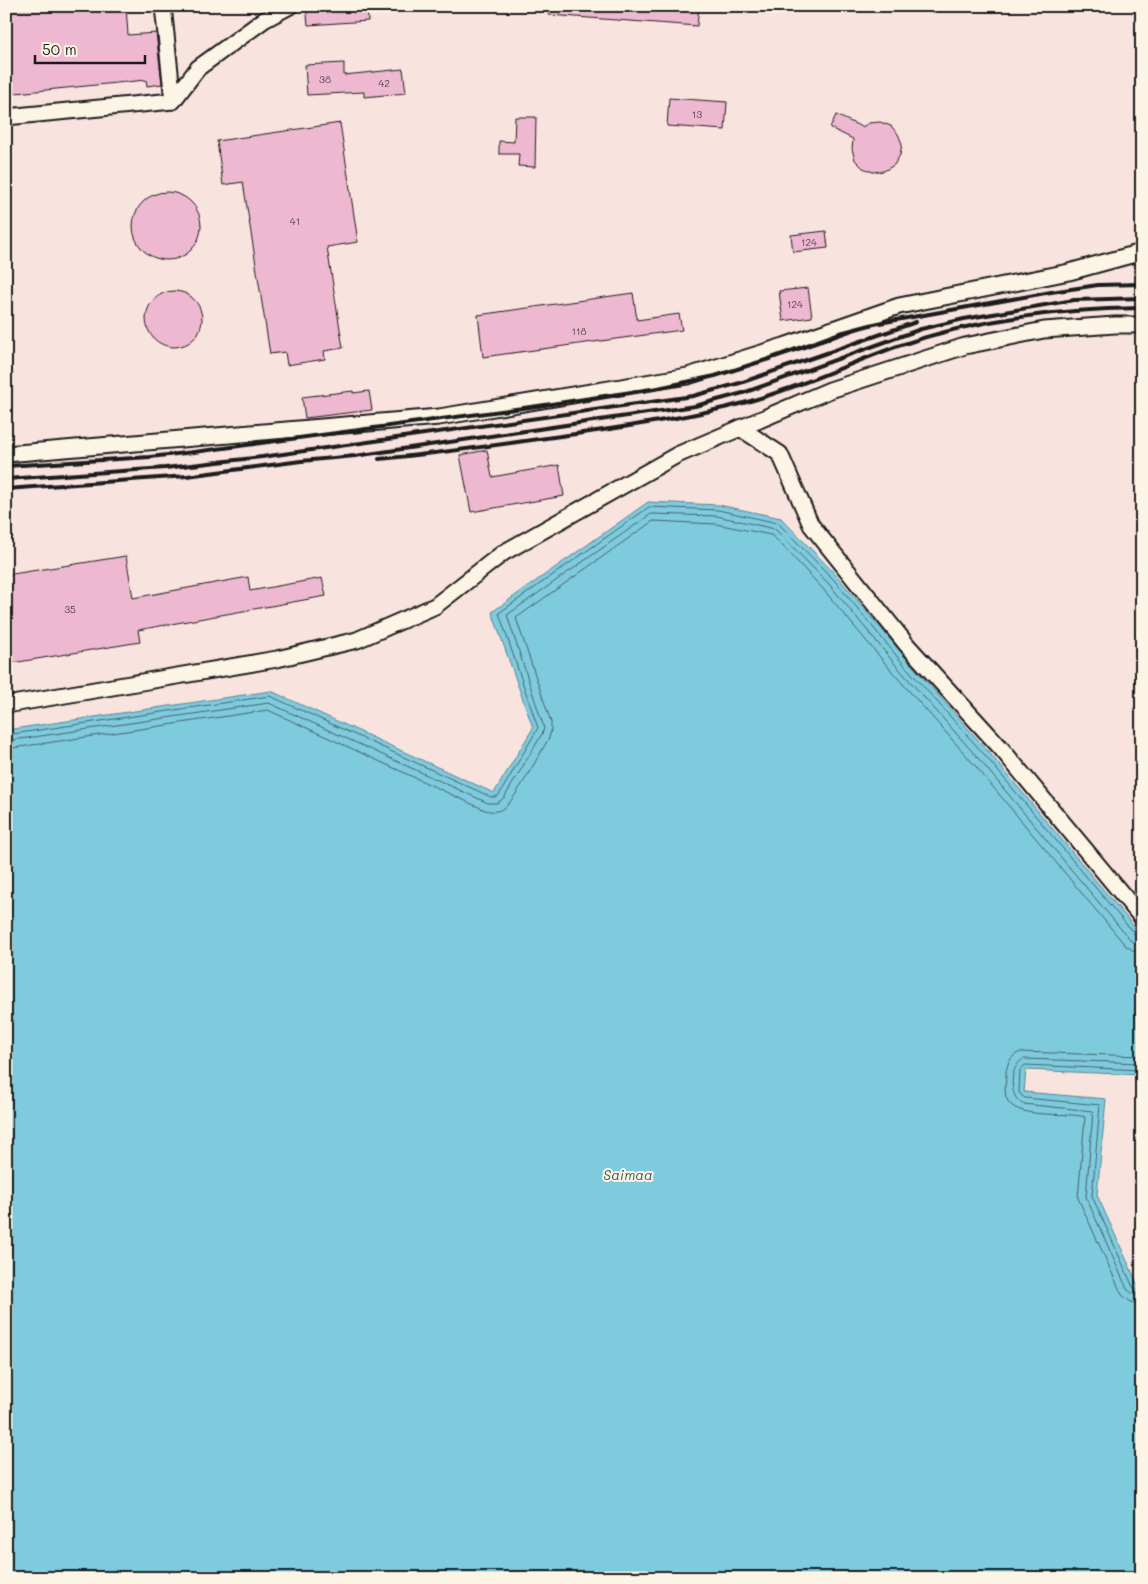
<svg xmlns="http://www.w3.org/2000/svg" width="1148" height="1584" viewBox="0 0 1148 1584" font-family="Mali,sans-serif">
  <rect width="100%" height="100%" fill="#fcf5e5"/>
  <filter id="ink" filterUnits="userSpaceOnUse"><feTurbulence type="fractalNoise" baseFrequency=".02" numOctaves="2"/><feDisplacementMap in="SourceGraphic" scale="10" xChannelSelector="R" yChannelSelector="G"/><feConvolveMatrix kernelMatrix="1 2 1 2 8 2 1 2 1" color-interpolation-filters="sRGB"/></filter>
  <g filter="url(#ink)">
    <g fill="#f8e3df">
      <polygon points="6,6 1142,6 1142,936 987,750 923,679 837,576 803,542 792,528 781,518 719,505 648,502 493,612 533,728 494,793 271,691 6,730"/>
      <polygon points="1025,1070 1142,1075 1142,1285 1138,1285 1097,1195 1106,1099 1024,1093"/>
    </g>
    <polygon fill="#7fcbde" stroke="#578590" points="648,502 719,505 781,518 837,576 909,662 987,750 1142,936 1142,1075 1026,1070 1024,1092 1106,1099 1097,1195 1138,1285 1142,1285 1142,1578 6,1578 6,730 271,691 494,793 533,728 492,612"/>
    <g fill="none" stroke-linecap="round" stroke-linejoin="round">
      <g stroke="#44626a" stroke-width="1">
        <polyline points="6,735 270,696 491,797 495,797 499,795 538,728 499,613 649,507 718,510 778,523 834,580 905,666 983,753 1136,936 1142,938"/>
        <polyline points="6,741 269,703 488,803 497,803 504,798 542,734 544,728 507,615 651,514 717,516 775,529 829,584 900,670 978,758 1131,941 1136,944 1142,945"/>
        <path d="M6,749L268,710L485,810C492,812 498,812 504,808C514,802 541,751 549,738L551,730V722L516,618L653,521L716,524L771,535L778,541L823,589L895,675L972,762L1126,946L1134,951L1142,952"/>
        <path d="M1142,1056L1020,1052C1011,1056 1007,1063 1006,1073C1006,1081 1004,1089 1006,1097C1013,1121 1066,1111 1085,1117L1078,1198L1122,1295L1131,1302L1142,1304"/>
        <path d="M1142,1063L1024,1059C1009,1065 1008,1098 1023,1104L1093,1111L1086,1197L1127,1289L1134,1295L1142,1296"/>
        <polyline points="1142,1070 1025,1065 1020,1070 1019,1092 1021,1095 1025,1098 1100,1105 1092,1196 1133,1287 1136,1289 1142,1290"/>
      </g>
    </g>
    <g fill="#efb8d1" stroke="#1c1c1c">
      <polygon points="6,6 126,6 128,35 156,33 162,84 147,86 146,80 6,94"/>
      <polygon points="306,6 367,6 368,21 308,25"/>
      <polygon points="550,6 699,6 697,26 549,15"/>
      <polygon points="344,63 344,75 403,69 406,93 364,97 364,92 307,95 305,65"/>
      <polygon points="669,98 727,102 725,130 667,126"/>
      <polygon points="836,115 862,127 869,123 880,122 891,126 898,134 902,144 900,155 894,165 884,171 873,172 863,168 855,160 852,149 853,139 830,128"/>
      <polygon points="515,117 536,117 535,167 518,166 519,154 499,154 499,141 514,142"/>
      <polygon points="340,123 358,242 327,247 343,348 324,351 325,359 287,365 285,352 270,354 243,182 223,185 217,141"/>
      <circle cx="167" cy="226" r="34"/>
      <polygon points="826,231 828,248 793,252 791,235"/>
      <polygon points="808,288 812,317 783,321 779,291"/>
      <circle cx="174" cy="319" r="28"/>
      <polygon points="633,293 637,320 679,314 682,330 483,357 478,315"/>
      <polygon points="353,391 353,393 369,391 372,410 305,418 302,397"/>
      <polygon points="487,450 492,477 559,465 564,496 471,512 460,455"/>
      <polygon points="126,556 133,598 248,577 250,591 322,578 326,596 138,630 140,642 6,664 6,575"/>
    </g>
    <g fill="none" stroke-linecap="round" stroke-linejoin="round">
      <g stroke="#1c1c1c" stroke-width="19">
        <g id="minor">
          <polyline points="163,6 173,101 198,68 264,20 290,6"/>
          <polyline points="6,117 173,101"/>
          <polyline points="740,428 780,454 811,525 907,645 1000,747 1142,918"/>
          <polyline points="6,454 439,417 688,376 784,346 899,306 1069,272 1142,252"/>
          <polyline points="6,705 277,659 357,640 435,606 503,553 677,455 830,390 965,346 1044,330 1115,325 1142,325"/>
        </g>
      </g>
      <use href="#minor" stroke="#fcf5e5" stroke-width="15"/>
      <g stroke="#1c1c1c" stroke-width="4">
        <path d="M379,459C435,454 490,446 546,438C607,430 669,421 728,407C787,393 842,366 898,346C976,319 1060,309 1142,308"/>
        <polyline points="6,466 150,457 194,452 538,406 658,388 715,376 769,359 840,333 874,324 1051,292 1098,285 1142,284"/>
        <polyline points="6,479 165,468 262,457 693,396 740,383 916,322"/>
        <polyline points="6,489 187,476 301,461 355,456 695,406 743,393 921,329 964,319 1074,300 1142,298"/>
      </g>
    </g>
  </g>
  <g text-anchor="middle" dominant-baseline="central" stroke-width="4" stroke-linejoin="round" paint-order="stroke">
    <g font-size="10" fill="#514349">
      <text x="325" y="79">38</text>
      <text x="384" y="83">42</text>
      <text x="697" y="114">13</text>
      <text x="295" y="221">41</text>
      <text x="809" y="242">124</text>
      <text x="795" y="304">124</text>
      <text x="579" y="331">118</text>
      <text x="70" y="609">35</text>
    </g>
    <g font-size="14" font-style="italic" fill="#3f5960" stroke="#fcf5e5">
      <text x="628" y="1174">Saimaa</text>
    </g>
  </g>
  <rect width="1148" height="1584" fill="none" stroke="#fcf5e5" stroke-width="25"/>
  <rect x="12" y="12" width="1123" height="1559" fill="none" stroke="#1c1c1c" stroke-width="2" filter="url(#ink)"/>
  <path d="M35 55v8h110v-8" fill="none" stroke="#1c1c1c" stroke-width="2.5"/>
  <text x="42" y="55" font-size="15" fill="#1c1c1c" stroke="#fcf5e5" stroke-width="4" paint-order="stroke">50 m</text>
</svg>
